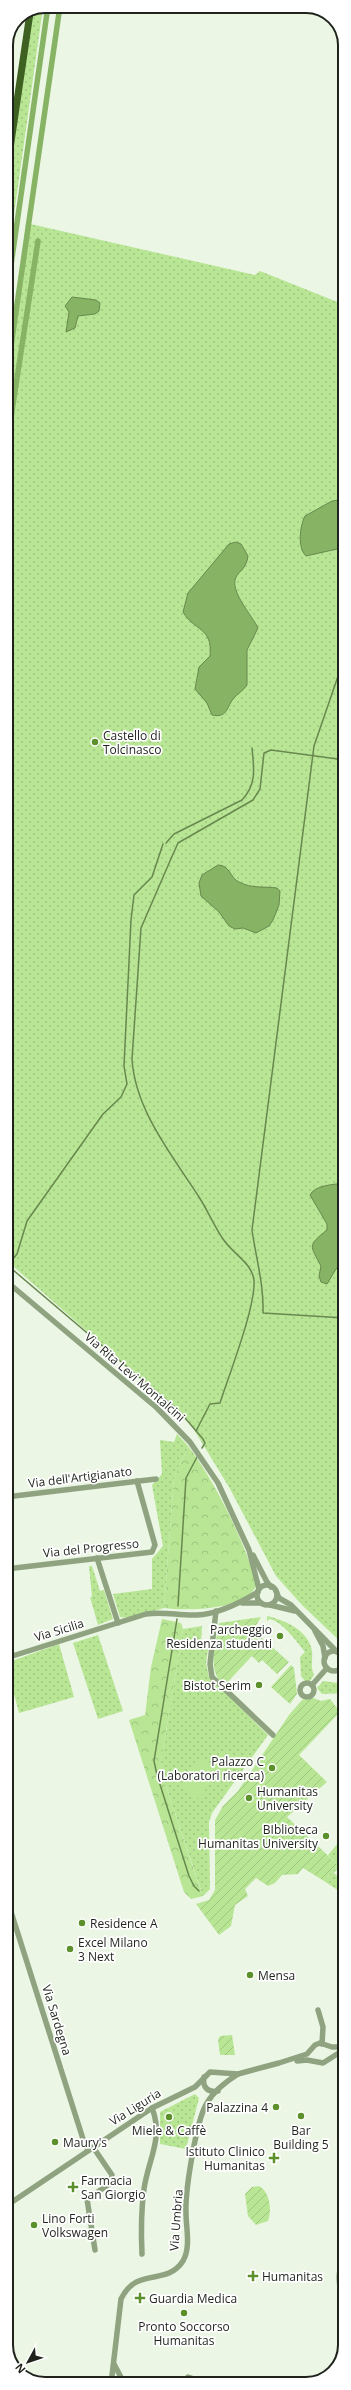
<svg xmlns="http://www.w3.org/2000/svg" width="351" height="2390" viewBox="0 0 351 2390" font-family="'Open Sans',sans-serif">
  <defs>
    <pattern id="grass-dots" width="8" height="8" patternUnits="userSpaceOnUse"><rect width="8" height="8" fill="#b8e695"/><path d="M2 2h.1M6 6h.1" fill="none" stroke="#9ec580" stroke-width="1.8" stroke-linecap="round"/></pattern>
    <pattern id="forest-crowns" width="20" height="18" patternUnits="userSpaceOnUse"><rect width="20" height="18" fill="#b8e695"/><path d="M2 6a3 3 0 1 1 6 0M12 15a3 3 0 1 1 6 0" fill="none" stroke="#9ec580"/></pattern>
    <pattern id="garden-furrows" width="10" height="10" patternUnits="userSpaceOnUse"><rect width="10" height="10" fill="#b8e695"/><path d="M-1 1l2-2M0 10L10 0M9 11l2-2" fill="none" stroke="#9ec580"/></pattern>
  </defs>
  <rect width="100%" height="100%" fill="#ebf6e4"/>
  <g fill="url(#grass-dots)">
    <polygon points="43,7 6,272 6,200 33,11"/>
    <polygon points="26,223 255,275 260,271 345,305 345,1646 302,1605 276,1576 229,1487 188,1420 6,1260 6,386"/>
    <polygon points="177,1434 189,1447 180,1463 174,1478 164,1608 129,1618 120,1617 113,1594 152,1589 152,1559 163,1546 152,1485 162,1474 160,1440 174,1442"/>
    <polygon points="89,1566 92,1566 100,1591 104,1590 113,1619 98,1625 90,1597 92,1597"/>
    <path d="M267,1616C284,1620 309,1630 312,1651C313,1660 310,1666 314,1675L310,1681H305L301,1676L300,1657L305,1652C296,1641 284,1623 270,1619L267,1621Z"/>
    <polygon points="202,1626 201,1642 209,1642 206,1663 209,1677 268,1735 212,1813 209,1822 210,1889 203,1896 165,1783 161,1762 183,1629"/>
    <polygon points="98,1635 123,1711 98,1719 73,1643"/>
    <polygon points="59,1644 74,1697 19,1713 6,1663"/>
    <polygon points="323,1681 345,1684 345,1693 322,1694 317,1688"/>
    <polygon points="345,1835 345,1861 334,1873 345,1883 345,1895 324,1881 338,1865 328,1855"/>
    <polygon points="195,2094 199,2098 186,2149 160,2144 160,2112"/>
  </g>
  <g fill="url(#forest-crowns)">
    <path d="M189,1447C218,1487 242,1537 257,1584C247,1611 187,1611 164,1608L174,1478L180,1463Z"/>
    <polygon points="162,1619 181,1623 183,1629 161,1762 165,1783 198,1882 203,1896 191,1899 184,1892 129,1720 145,1715 151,1667"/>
  </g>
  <g fill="url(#garden-furrows)">
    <path d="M261,1617L253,1630L289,1662L277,1674L262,1660L259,1663L252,1656L224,1686C206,1669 216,1645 219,1623Z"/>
    <polygon points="291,1665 294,1668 297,1694 290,1704 271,1687"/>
    <polygon points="311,1697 321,1701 330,1699 340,1712 299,1755 327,1782 287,1817 338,1865 324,1881 303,1868 298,1874 282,1875 275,1883 268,1886 256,1878 245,1889 248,1896 235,1905 231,1926 219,1935 196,1904 209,1900 215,1890 215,1820 223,1806 238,1791 289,1715 302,1700"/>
    <polygon points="232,2035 235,2055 220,2055 218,2040 220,2036"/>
    <path d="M259,2186C270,2192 272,2210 268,2221L256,2225L248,2216L245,2194L252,2187Z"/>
  </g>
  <polygon fill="#b8e695" points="199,1759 218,1773 199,1799 180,1785"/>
  <g fill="#87b464" stroke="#68884e">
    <polygon points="72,297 96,300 100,303 99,311 95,314 78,316 75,328 66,332 69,312 65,306"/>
    <path d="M345,499V545L337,549L306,556C297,547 300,526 305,516L332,501Z"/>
    <path d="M236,542L241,544L248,556C246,571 237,571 235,580C232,594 253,617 258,628L247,650V685C243,691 237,694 233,699C226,709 227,718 212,715L207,703L195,689L199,667L210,656C213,627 194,631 183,612L188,593L229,544Z"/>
    <path d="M218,865C230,865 230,878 239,882C252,889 264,886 277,888L280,891L279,905L273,920L269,926L256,933L243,928L235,929L229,926L219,912L201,896L199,883L202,875Z"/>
    <path d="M343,1183L345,1184V1262L336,1269L327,1284L321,1282L319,1276L321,1266C310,1245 307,1246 327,1230V1224L310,1195C315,1185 332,1185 343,1183Z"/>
  </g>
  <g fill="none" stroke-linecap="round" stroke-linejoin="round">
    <g stroke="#68884e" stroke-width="1.5">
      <path d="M345,656L314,746L252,1230C256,1258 264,1285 263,1313L345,1318"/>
      <path d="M166,843L174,834L242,800C257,784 254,768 252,748"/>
      <polyline points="6,1264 179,1411 203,1439 205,1443 202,1448"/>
      <polyline points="8,1265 17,1254 27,1221 103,1114 121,1097 127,1084 124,1066 131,920 134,895 152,877 163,844"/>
      <path d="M196,1431L210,1404L220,1403C229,1375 256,1306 254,1280C252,1263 232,1253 223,1239C214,1226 208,1211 199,1197C172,1155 135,1110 132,1059L141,928L170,861L178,843L253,800L260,789L264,753L271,750L345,760"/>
      <polyline points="178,1606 186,1478 197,1457"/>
      <polyline points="177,1619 154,1761 157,1775 189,1876 194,1886 199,1891"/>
      <path d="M345,2230C341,2253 330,2284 345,2306"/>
    </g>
    <g stroke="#87b464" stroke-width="5.5">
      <polyline points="6,300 48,6"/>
      <polyline points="6,381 60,6"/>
      <polyline points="6,450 38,241"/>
      <polyline points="343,2144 345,2150"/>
      <polyline points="345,2262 343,2271 345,2285"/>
    </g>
    <g stroke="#8fa381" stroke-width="5.5">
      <polyline points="6,1281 157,1408 190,1442 218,1483 249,1550 259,1589"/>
      <polyline points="6,1497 156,1479"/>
      <polyline points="253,1555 267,1582 271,1587"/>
      <polyline points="97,1558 118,1623"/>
      <polyline points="6,1569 152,1552 155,1545 137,1481"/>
      <circle cx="267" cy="1595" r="10"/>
      <polyline points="276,1591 279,1598 291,1605 337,1652"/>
      <polyline points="242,1603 261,1603"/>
      <polyline points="270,1605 295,1611"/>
      <polyline points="216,1611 210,1664 212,1677 273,1735"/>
      <polyline points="315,1631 323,1646 325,1658"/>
      <circle cx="334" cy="1661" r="10"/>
      <path d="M6,1658L146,1614C164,1611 179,1616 197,1615C218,1614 240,1603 258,1592"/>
      <circle cx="307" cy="1690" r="7"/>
      <polyline points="312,1685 327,1668"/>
      <polyline points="6,1896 83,2139 88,2150"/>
      <polyline points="318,2010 323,2027 322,2044"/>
      <polyline points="297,2061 307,2060 323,2063 345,2049"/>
      <path d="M204,2077C202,2087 208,2093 218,2091"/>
      <polyline points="93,2147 112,2175 111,2183 87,2199 95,2250"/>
      <polyline points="6,2206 152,2108 195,2087 210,2072 238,2074 279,2063 307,2054 315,2045 320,2043 332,2047 345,2047"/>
      <path d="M142,2254C141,2233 141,2211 144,2189C148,2160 164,2138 152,2108"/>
      <polyline points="114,2364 124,2383"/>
      <path d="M111,2384L121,2299C137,2266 166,2287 183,2261C191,2247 186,2228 186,2213C185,2192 196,2120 207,2103C213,2092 227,2081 238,2074"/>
      <polyline points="180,2384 188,2377 194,2379 198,2384"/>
    </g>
    <polyline stroke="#3e6020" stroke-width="7" points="6,176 30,13"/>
  </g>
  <g fill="#5c902a" stroke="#fff" stroke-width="1.5">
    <circle cx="95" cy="742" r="4"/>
    <circle cx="280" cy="1636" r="4"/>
    <circle cx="259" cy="1685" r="4"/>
    <circle cx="272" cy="1768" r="4"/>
    <circle cx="249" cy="1798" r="4"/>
    <circle cx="326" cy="1836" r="4"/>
    <circle cx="82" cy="1923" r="4"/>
    <circle cx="70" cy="1949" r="4"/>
    <circle cx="250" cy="1975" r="4"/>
    <circle cx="276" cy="2107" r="4"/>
    <circle cx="301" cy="2116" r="4"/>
    <circle cx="169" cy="2117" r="4"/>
    <circle cx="55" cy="2142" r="4"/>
    <path d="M272 2152h4v4h4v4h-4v4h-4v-4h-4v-4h4z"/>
    <path d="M71 2181h4v4h4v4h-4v4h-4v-4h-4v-4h4z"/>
    <circle cx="34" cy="2225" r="4"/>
    <path d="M251 2270h4v4h4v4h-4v4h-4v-4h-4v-4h4z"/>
    <path d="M138 2292h4v4h4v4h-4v4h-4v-4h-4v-4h4z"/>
    <circle cx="184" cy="2313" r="4"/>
  </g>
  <g text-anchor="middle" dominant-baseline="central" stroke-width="3.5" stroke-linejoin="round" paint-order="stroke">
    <g font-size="12" fill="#1f231c" stroke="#fff" text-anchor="start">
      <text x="103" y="735">Castello di<tspan x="103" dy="14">Tolcinasco</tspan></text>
      <text x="272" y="1629" text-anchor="end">Parcheggio<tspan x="272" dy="14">Residenza studenti</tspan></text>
      <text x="251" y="1685" text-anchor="end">Bistot Serim</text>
      <text x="264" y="1761" text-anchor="end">Palazzo C<tspan x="264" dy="14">(Laboratori ricerca)</tspan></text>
      <text x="257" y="1791">Humanitas<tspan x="257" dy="14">University</tspan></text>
      <text x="318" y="1829" text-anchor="end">BIblioteca<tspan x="318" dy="14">Humanitas University</tspan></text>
      <text x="90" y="1923">Residence A</text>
      <text x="78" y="1942">Excel Milano<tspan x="78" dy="14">3 Next</tspan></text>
      <text x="258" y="1975">Mensa</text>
      <text x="268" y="2107" text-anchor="end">Palazzina 4</text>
      <text x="169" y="2130" text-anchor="middle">Miele &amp; Caffè</text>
      <text x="301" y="2130" text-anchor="middle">Bar<tspan x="301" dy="14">Building 5</tspan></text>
      <text x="63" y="2142">Maury's</text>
      <text x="265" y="2151" text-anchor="end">Istituto Clinico<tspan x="265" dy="14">Humanitas</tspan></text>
      <text x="81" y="2180">Farmacia<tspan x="81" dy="14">San Giorgio</tspan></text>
      <text x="42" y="2218">Lino Forti<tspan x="42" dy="14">Volkswagen</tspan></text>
      <text x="262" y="2276">Humanitas</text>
      <text x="149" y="2298">Guardia Medica</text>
      <text x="184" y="2326" text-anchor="middle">Pronto Soccorso<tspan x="184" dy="14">Humanitas</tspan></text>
    </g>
    <g font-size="12" fill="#1f231c" stroke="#fff">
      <text transform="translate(135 1377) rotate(41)">Via Rita Levi Montalcini</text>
      <text transform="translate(80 1477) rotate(-7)">Via dell'Artigianato</text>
      <text transform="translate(91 1548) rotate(-6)">Via del Progresso</text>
      <text transform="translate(59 1630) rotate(-17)">Via Sicilia</text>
      <text transform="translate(57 2020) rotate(73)">Via Sardegna</text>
      <text transform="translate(135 2107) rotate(-32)">Via Liguria</text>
      <text transform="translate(176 2220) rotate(-86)">Via Umbria</text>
    </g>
  </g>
  <path d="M0 0H351V2390H0ZM45 13H306A32 32 0 0 1 338 45V2345A32 32 0 0 1 306 2377H45A32 32 0 0 1 13 2345V45A32 32 0 0 1 45 13Z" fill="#fff" fill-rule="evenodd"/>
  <path fill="none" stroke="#1f231c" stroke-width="2" d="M45 13H306A32 32 0 0 1 338 45V2345A32 32 0 0 1 306 2377H45A32 32 0 0 1 13 2345V45A32 32 0 0 1 45 13Z"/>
  <g transform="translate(28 2362) rotate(230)" stroke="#ffffff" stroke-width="3" paint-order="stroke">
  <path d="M0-3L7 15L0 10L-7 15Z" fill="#1f231c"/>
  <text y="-6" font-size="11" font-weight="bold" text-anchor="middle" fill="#1f231c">N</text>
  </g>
</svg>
